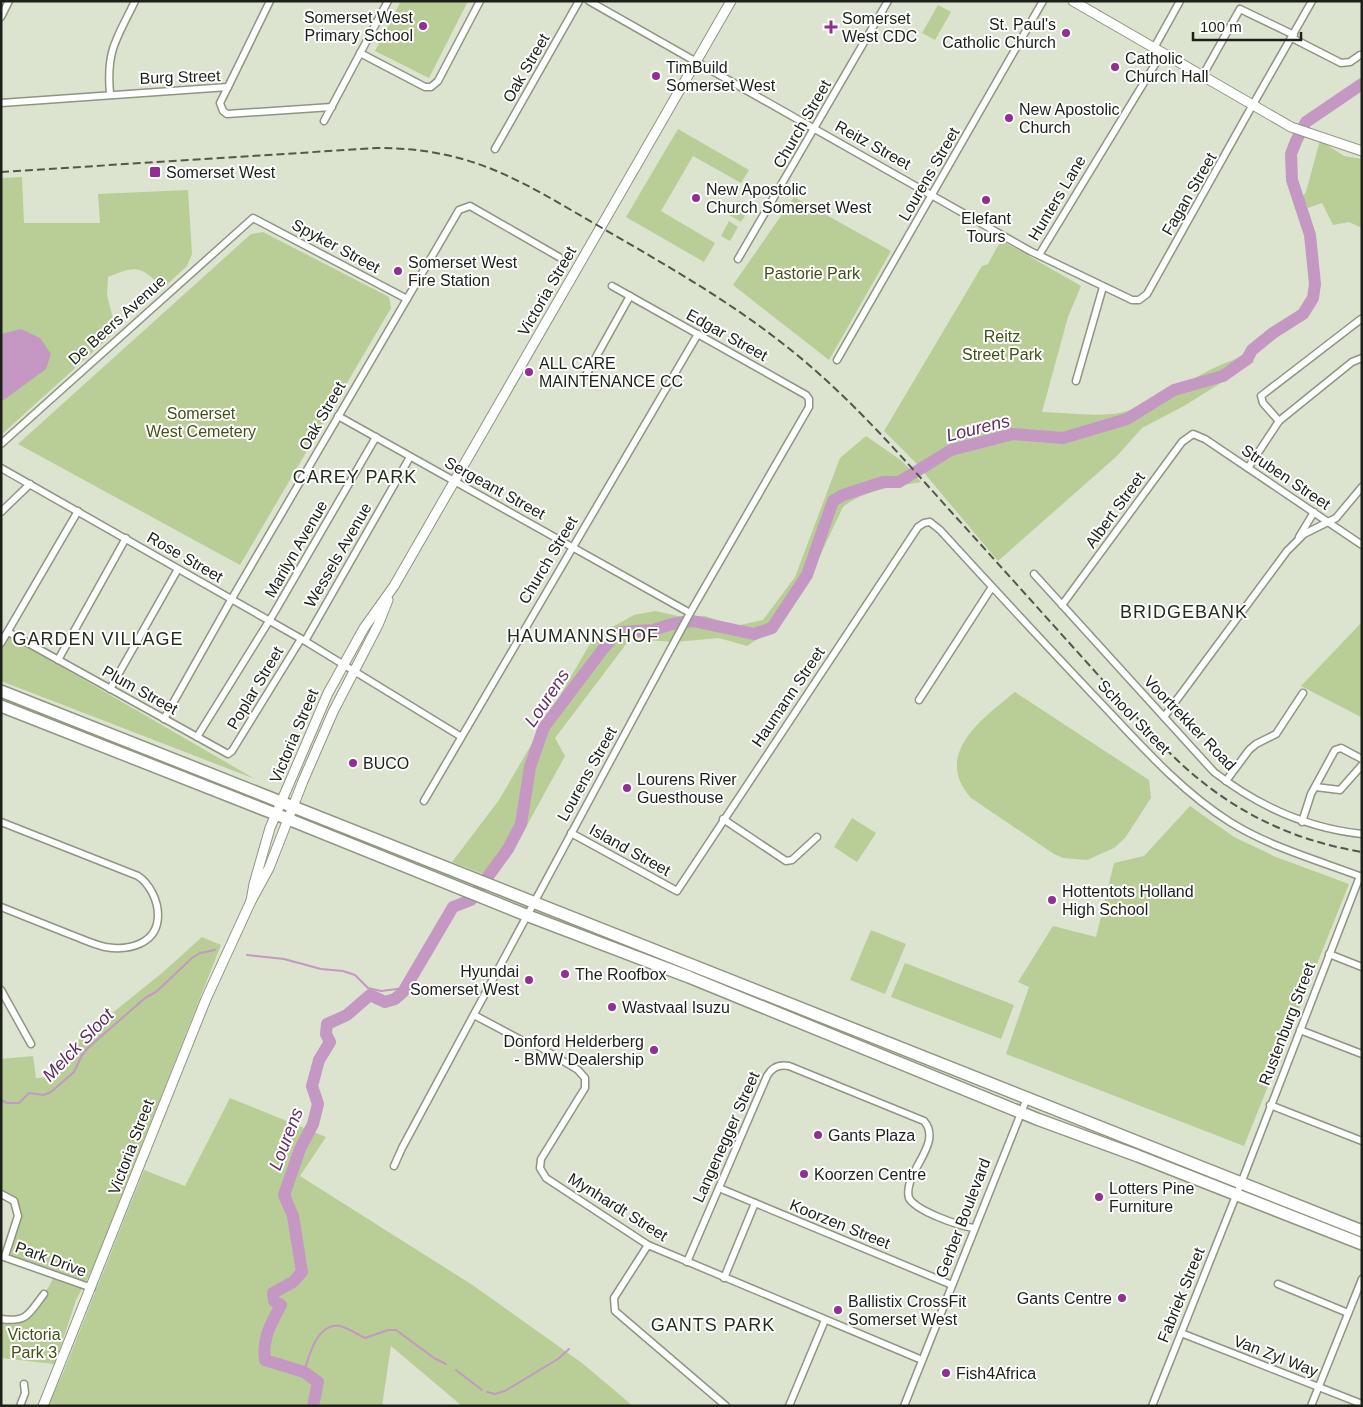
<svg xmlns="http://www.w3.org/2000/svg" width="1363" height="1407" viewBox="0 0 1363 1407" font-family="Helvetica,sans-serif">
  <rect width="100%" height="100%" fill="#dce4cf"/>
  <g fill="#b9cd96">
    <polygon points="401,1 468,1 429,78 375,51"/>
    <polygon points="938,5 951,12 935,40 922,33"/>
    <polygon points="678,129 749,170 741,183 693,156 661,211 715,243 704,262 626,217"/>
    <polygon points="1320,140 1344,156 1362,159 1362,228 1349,222 1333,225 1322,203 1308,208 1302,197 1306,192"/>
    <path d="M22,177L24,223H100L98,194L188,190L192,254L187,266L163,288C140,266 138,265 108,277L107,295L116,331L1,435V178Z"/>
    <polygon points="794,197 891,251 829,360 733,285"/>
    <polygon points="738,201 750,208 741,222 729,215"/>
    <polygon points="729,221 738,227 730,241 721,236"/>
    <polygon points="263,232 389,297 391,308 240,565 18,444 251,234"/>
    <path d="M1001,240L1081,286L1068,317L1042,412C1065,413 1090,416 1112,414C1144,411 1185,382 1214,368C1226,362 1237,360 1248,351L1254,362L1184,406L1142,428L1117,456L998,561L915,462L884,431L982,266L988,264Z"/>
    <path d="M866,436L902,461L921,482C894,487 865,489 843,507L807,583L777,626L747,646L719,638L675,642L630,639L555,738L565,756L509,858H506L493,878L452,862L499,800L594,637L634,615L655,611L678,616H705L735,626L763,620L795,577L840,458Z"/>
    <polygon points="1362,622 1362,717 1361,717 1301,686"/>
    <polygon points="10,637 255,779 1,681 1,646"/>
    <path d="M1015,692L1149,780L1151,798L1125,838L1114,848L1087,860L1063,858L1054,854L971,798C932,754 983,718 1015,692Z"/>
    <polygon points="1190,806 1234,837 1276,857 1349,884 1244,1146 1006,1054 1029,987 1018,982 1053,926 1096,937 1114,863 1144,856"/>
    <polygon points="852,818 876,833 857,862 834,847"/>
    <polygon points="871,930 906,944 885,994 850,980"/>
    <polygon points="202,937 221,945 92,1270 76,1300 56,1361 54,1364 1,1358 1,1320 17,1321 44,1295 56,1274 6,1256 18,1208 1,1193 1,1059 33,1056 36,1078 50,1077 70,1047 162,973"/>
    <polygon points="905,963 1014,1005 1001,1039 891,997"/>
    <polygon points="230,1098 326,1137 300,1176 474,1286 582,1363 633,1406 462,1406 391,1346 382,1406 48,1406 63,1373 144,1170 185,1186"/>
  </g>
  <polygon fill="#c498c3" points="21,329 40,338 51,354 46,369 1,402 1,334"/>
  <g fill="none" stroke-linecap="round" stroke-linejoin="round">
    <g stroke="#c498c3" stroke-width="2">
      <polyline points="247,955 284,959 321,969 343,971 355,975 368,988 381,991 405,988"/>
      <polyline points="1,1100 7,1103 19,1103 29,1093 44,1095 51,1092 74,1072 82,1055 89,1047 145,998 156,992 192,958 200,953 215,950"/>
      <polyline points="456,1370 482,1390"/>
      <path d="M304,1372C309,1356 317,1322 340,1326C348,1328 357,1334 365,1338L388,1330H396L434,1358L446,1364"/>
      <polyline points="487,1392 495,1394 505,1391 558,1359 569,1349"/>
    </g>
    <path stroke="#c498c3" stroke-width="12" d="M313,1406L318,1382L304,1372L265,1360C262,1338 271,1324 281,1305L274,1301L273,1293L293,1282L302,1272L293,1216L284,1195L300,1149L313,1124L318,1104L312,1086L319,1060L330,1042L326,1034L327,1024L347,1015L370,995L385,1002L395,999L403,992L453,907L471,900L508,849L521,824L530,767L544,727L603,649L616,634L622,632L653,630L672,624L693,621L754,634L772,628L807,575L833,501L843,495L883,482H899L951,450L1013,434L1063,438L1127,419L1174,390L1223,376L1247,359L1252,350L1273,333L1303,314L1313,298L1315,284L1310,235L1292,180L1291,154L1296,141L1306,122L1362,84"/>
    <g stroke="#8e9682" stroke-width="9">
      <g id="street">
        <polyline points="589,1 1030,251 1132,300 1139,300 1147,294 1252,106"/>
        <polyline points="1,17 9,1"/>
        <polyline points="1292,38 1341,63 1350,62 1360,55"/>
        <polyline points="1154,48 1180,1"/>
        <polyline points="360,53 425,87 431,87 438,81 480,1"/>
        <polyline points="1203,75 1240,9 1294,35"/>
        <polyline points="228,87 270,1"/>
        <path d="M110,94C106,49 117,39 135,1"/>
        <polyline points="1255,101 1312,1"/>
        <polyline points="1,103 228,87 220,103 223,111 227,114 332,107"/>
        <polyline points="324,121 388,1"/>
        <polyline points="495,149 579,1"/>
        <polyline points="1039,255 1162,53"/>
        <polyline points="738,259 888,1"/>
        <polyline points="837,360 1043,1"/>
        <polyline points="586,375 630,296"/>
        <polyline points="1076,381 1103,287"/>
        <polyline points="338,416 690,613"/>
        <polyline points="1279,421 1263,403 1261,396 1361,319"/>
        <polyline points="1,444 253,218 407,299"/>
        <polyline points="1,468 305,641 460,736"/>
        <polyline points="1248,468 1279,421 1352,362 1362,358"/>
        <polyline points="1,512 30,484"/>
        <polyline points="1299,537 1314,512"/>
        <path d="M1034,574L1214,772C1258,806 1306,828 1362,834"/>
        <polyline points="1062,605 1182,442 1193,434 1205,439 1362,545"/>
        <polyline points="8,632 228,754 232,751 301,639"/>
        <polyline points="305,641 410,457"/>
        <polyline points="1,643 78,511"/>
        <polyline points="58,660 126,538"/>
        <polyline points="110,689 178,569"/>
        <polyline points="919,700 992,587"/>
        <polyline points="1164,717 1287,551 1304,534 1336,518 1362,487"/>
        <polyline points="164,719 231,600 459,210 470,206 559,257"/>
        <polyline points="197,737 274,613 376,437"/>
        <polyline points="1226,781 1249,750 1256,744 1276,734 1303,693"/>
        <polyline points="1315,787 1340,790 1362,765"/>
        <polyline points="424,801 698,334"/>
        <polyline points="723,819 786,861 792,860 817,837"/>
        <path d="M1,822L138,876C150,884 158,901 158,915C158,944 129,951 105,947C92,944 80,938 69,934C46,925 24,916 1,907"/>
        <polyline points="1302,822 1311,794 1335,750 1341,748 1362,759"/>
        <path d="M571,833L677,891L918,527L924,523L930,522L940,530C992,587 1044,643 1097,699C1138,742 1179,790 1230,822C1270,847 1317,860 1362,877"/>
        <polyline points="1329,954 1362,967"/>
        <polyline points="1,990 31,1044"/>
        <polyline points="474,1015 521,1040 535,1044 578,1070 585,1078 585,1088 541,1159 540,1168 546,1178 648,1245 922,1360"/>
        <polyline points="1300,1030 1362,1054"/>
        <polyline points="1270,1105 1362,1141"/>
        <polyline points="394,1166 402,1148 690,613 809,407 809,399 806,395 612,286"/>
        <polyline points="719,1188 952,1285"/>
        <polyline points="1,1194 14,1201 18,1216 5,1256"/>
        <polyline points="648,1245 614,1298 615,1311 726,1406"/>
        <polyline points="1,1256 92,1288"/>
        <path d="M687,1262L767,1076C772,1067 779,1064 789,1066L924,1121C944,1144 902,1173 909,1198C916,1211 959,1226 974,1228"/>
        <polyline points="724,1278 755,1203"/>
        <polyline points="1278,1284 1348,1313"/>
        <path d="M1,1319C28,1323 29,1313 44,1294"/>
        <polyline points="1181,1333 1362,1404"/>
        <polyline points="20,1406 25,1393 24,1384"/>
        <polyline points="789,1406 825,1320"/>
        <polyline points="904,1406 1027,1098"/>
        <polyline points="1152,1406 1245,1173 1360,876"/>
        <polyline points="1311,1406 1362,1279"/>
      </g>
    </g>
    <g stroke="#8e9682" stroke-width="11">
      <g id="secondary">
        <polyline points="1073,1 1291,127 1362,151"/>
        <polyline points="251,901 254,884 270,828 328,693 364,628 394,586 731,1"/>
        <polyline points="43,1406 206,999 251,901 269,868 303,781 333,712 378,625 388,600"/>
      </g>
    </g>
    <g stroke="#8e9682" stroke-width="14">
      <g id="highway">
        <polyline points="1,691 1362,1231"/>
        <polyline points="1,706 288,819 526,915 689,977 1037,1119 1138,1156 1362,1244"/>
      </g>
    </g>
    <use href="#street" stroke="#fff" stroke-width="6"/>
    <use href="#secondary" stroke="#fff" stroke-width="9"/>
    <use href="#highway" stroke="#fff" stroke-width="11"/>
    <path stroke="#53574c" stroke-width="2" stroke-dasharray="8 4" stroke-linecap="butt" d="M1,172L377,148C474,148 522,182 602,228C664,264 726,299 782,343C847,393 900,455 954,515C1024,592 1092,669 1162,745C1217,803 1283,839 1362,852"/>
  </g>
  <g fill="#932e94" stroke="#fff" stroke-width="2">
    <circle cx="423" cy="26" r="5"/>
    <path d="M828.5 19.5h5v5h5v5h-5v5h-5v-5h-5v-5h5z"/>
    <circle cx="1066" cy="33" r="5"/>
    <circle cx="1115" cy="67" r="5"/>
    <circle cx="656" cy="76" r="5"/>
    <circle cx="1009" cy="118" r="5"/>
    <rect x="149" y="166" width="12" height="12" rx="2.5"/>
    <circle cx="696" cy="198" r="5"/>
    <circle cx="986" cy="200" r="5"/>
    <circle cx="398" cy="271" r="5"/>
    <circle cx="529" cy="372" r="5"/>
    <circle cx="353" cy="763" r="5"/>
    <circle cx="627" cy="788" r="5"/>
    <circle cx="1052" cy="900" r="5"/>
    <circle cx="565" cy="974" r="5"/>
    <circle cx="529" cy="980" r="5"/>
    <circle cx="612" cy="1007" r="5"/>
    <circle cx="654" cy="1050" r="5"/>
    <circle cx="818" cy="1135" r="5"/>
    <circle cx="804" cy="1174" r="5"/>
    <circle cx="1099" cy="1197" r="5"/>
    <circle cx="1122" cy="1298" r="5"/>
    <circle cx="838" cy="1310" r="5"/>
    <circle cx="946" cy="1373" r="5"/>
  </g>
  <g text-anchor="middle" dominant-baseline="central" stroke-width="4" stroke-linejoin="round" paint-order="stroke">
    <g font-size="16" fill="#1d2019" stroke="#fff" text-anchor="start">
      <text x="413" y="17" text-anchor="end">Somerset West<tspan x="413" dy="18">Primary School</tspan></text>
      <text x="842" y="18">Somerset<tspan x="842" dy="18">West CDC</tspan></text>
      <text x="1056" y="24" text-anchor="end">St. Paul's<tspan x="1056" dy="18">Catholic Church</tspan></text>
      <text x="1125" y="58">Catholic<tspan x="1125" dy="18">Church Hall</tspan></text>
      <text x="666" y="67">TimBuild<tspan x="666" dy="18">Somerset West</tspan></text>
      <text x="1019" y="109">New Apostolic<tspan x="1019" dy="18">Church</tspan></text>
      <text x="166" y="172">Somerset West</text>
      <text x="706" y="189">New Apostolic<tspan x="706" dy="18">Church Somerset West</tspan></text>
      <text x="986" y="218" text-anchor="middle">Elefant<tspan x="986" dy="18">Tours</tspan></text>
      <text x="408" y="262">Somerset West<tspan x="408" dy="18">Fire Station</tspan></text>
      <text x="539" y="363">ALL CARE<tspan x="539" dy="18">MAINTENANCE CC</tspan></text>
      <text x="363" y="763">BUCO</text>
      <text x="637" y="779">Lourens River<tspan x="637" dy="18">Guesthouse</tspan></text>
      <text x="1062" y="891">Hottentots Holland<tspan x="1062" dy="18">High School</tspan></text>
      <text x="519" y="971" text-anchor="end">Hyundai<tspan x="519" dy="18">Somerset West</tspan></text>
      <text x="575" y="974">The Roofbox</text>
      <text x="622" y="1007">Wastvaal Isuzu</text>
      <text x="644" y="1041" text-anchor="end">Donford Helderberg<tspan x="644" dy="18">- BMW Dealership</tspan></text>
      <text x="828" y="1135">Gants Plaza</text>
      <text x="814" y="1174">Koorzen Centre</text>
      <text x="1109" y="1188">Lotters Pine<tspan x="1109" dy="18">Furniture</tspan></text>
      <text x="1112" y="1298" text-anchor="end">Gants Centre</text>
      <text x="848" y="1301">Ballistix CrossFit<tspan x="848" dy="18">Somerset West</tspan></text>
      <text x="956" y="1373">Fish4Africa</text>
    </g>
    <g font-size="16" fill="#1d2019" stroke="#fff">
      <text transform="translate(526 68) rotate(-60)">Oak Street</text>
      <text transform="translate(180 77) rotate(-2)">Burg Street</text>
      <text transform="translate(802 124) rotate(-60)">Church Street</text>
      <text transform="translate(873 145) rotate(29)">Reitz Street</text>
      <text transform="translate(929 174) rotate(-60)">Lourens Street</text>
      <text transform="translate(1189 194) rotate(-60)">Fagan Street</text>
      <text transform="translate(1057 198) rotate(-59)">Hunters Lane</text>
      <text transform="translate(336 246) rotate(28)">Spyker Street</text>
      <text transform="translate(547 291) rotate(-60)">Victoria Street</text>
      <text transform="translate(117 320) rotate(-42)">De Beers Avenue</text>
      <text transform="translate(727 335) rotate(29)">Edgar Street</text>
      <text transform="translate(322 416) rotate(-60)">Oak Street</text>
      <text transform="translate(1286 477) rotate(34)">Struben Street</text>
      <text transform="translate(495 488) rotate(29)">Sergeant Street</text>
      <text transform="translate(1115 510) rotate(-54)">Albert Street</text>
      <text transform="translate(296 549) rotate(-60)">Marilyn Avenue</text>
      <text transform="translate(338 555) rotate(-60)">Wessels Avenue</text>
      <text transform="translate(185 557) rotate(30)">Rose Street</text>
      <text transform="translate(548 560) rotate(-59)">Church Street</text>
      <text transform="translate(255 688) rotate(-59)">Poplar Street</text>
      <text transform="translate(140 690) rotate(29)">Plum Street</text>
      <text transform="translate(788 697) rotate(-56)">Haumann Street</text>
      <text transform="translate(1134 717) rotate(46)">School Street</text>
      <text transform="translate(1190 723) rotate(46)">Voortrekker Road</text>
      <text transform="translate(294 736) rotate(-67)">Victoria Street</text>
      <text transform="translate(587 774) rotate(-61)">Lourens Street</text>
      <text transform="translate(630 850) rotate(29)">Island Street</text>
      <text transform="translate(1287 1024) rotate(-69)">Rustenburg Street</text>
      <text transform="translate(726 1137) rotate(-66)">Langenegger Street</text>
      <text transform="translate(131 1147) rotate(-69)">Victoria Street</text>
      <text transform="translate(618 1207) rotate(32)">Mynhardt Street</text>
      <text transform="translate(963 1218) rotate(-69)">Gerber Boulevard</text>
      <text transform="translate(840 1224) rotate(22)">Koorzen Street</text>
      <text transform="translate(51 1259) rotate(20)">Park Drive</text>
      <text transform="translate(1181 1295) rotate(-68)">Fabriek Street</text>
      <text transform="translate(1276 1356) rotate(21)">Van Zyl Way</text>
    </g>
    <g font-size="16" fill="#415215" stroke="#fff">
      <text x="812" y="273">Pastorie Park</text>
      <text x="1002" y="336">Reitz<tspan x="1002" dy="18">Street Park</tspan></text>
      <text x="201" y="413">Somerset<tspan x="201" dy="18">West Cemetery</tspan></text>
      <text x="34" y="1334">Victoria<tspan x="34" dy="18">Park 3</tspan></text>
    </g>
    <g font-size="18" font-style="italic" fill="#632d63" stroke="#fff">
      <text transform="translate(978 428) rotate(-14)">Lourens</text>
      <text transform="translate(547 698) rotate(-56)">Lourens</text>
      <text transform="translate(78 1045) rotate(-46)">Melck Sloot</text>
      <text transform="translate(286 1139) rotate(-69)">Lourens</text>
    </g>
    <g font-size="18" letter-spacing="1" fill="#262c1c" stroke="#fff">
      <text x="355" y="477">CAREY PARK</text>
      <text x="1184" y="612">BRIDGEBANK</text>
      <text x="583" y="636">HAUMANNSHOF</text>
      <text x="98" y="639">GARDEN VILLAGE</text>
      <text x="713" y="1325">GANTS PARK</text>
    </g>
  </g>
  <rect width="1363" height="1407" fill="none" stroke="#1d2019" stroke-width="5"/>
  <path d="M1193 32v8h108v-8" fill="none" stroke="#1d2019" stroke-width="2.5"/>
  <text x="1200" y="32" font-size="15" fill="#1d2019" stroke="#ffffff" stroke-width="4" paint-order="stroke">100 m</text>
</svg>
